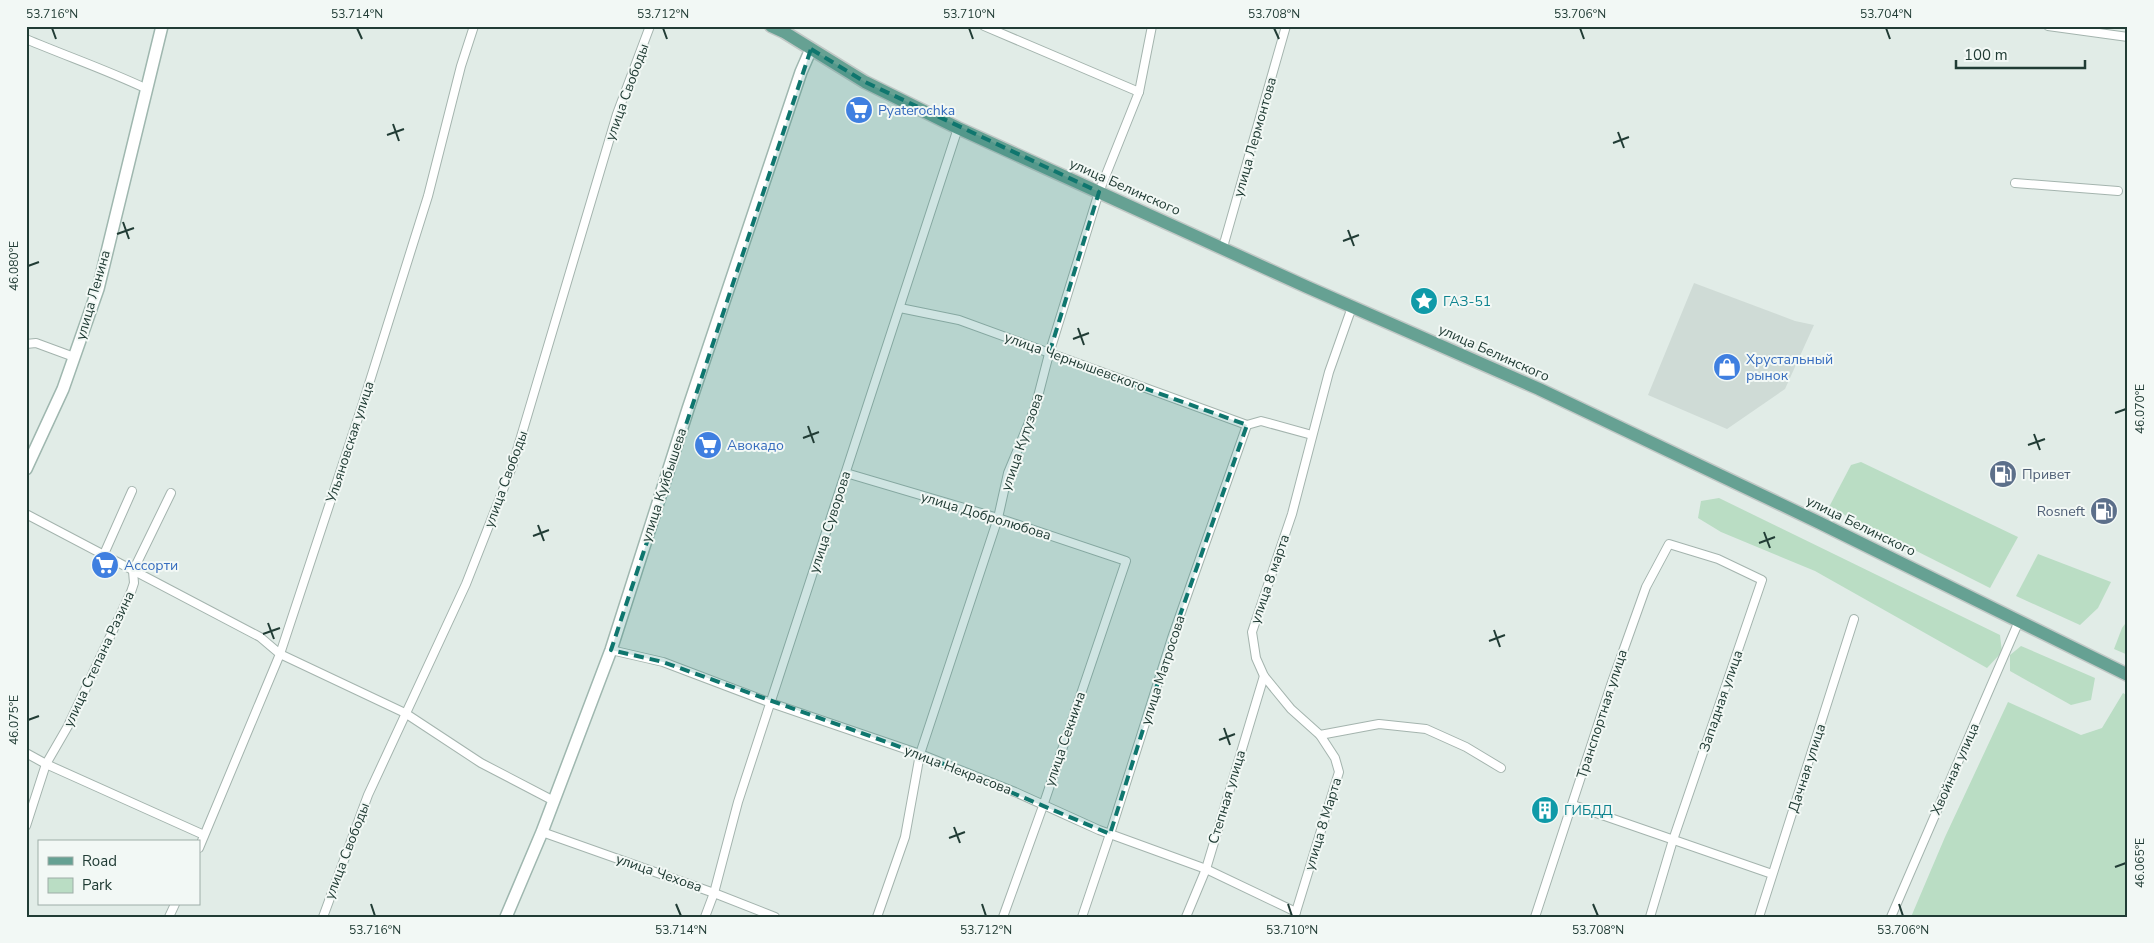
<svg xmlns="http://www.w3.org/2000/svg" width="2154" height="943" viewBox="0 0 2154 943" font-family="'Nunito Sans',sans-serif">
  <rect width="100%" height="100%" fill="#e1ece7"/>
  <polygon fill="#cfdbd6" points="1694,283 1795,321 1814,325 1785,389 1727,429 1648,395"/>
  <g fill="#baddc4">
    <polygon points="1861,462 2018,537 1990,588 1829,507 1851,465"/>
    <polygon points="1719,498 2000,635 2002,652 1987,668 1815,571 1721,532 1698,518 1701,501"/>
    <polygon points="2038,554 2111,582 2098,608 2080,625 2016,596"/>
    <polygon points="2128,620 2128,655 2114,649 2122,628"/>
    <polygon points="2021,646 2095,678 2091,700 2071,705 2010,671 2010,655"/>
    <polygon points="2123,693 2128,696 2128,917 1911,917 1945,837 2008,702 2081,735 2102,728"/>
  </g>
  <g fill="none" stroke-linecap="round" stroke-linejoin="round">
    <g stroke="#a4b4ae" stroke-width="10">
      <g id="street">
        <polyline points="984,26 1139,92"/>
        <polyline points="2048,26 2128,37"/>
        <path d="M26,39C66,56 107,70 147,89"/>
        <polyline points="2015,183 2118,191"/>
        <polyline points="1223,247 1286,26"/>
        <polyline points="1352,307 1329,372 1292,514 1252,632 1256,658 1264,676 1291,709 1320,735 1379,724 1426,729 1466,747 1501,768"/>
        <polyline points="900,308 959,320 1247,425"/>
        <polyline points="26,344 36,343 74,357"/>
        <polyline points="1247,425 1261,421 1312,435"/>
        <polyline points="846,473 998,518 1126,561 1043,806 1003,917"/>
        <polyline points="26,514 260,637 280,654 405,713 481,763 552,800"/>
        <polyline points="104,554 132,491"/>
        <polyline points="611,650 663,662 771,703 920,754 1015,792 1099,830 1206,869 1296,912"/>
        <polyline points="26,753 46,764 204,835"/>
        <polyline points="1573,805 1772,874"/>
        <polyline points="26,826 46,764 68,726 131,592 134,583 133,571 171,493"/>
        <polyline points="542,832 714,893 775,917"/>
        <polyline points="199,848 280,654 363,403 428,196 461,66 474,26"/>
        <polyline points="1295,915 1339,772 1335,758 1320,735"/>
        <polyline points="169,917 175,904"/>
        <polyline points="323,917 368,795 466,584 512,467 617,114 650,26"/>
        <polyline points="705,917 714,893 738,802 958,128"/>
        <polyline points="877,917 905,837 920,754 998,518 1008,473 1035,408 1049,354 1099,192 1139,92 1152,26"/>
        <polyline points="1082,917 1110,834 1172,638 1247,425"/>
        <polyline points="1186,917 1206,869 1264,676"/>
        <polyline points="1535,917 1611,685 1646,587 1669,544 1718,559 1762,580 1673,840 1650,917"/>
        <polyline points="1759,917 1854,619"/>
        <polyline points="1891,917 2019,621"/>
      </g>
    </g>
    <g stroke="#9fb7af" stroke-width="14">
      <g id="secondary">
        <polyline points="26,469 63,389 98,289 162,26"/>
        <polyline points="506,917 542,832 611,650 688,409 801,72 811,49"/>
      </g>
    </g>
    <g stroke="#c1c8c6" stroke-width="15">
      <polyline id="primary" points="771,26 784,32 865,82 958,128 1307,287 1539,389 1820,523 2128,675"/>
    </g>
    <use href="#street" stroke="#fff" stroke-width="8"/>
    <use href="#secondary" stroke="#fff" stroke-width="11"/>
    <use href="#primary" stroke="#66a193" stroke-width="12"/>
  </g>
  <path fill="#0f766e" fill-opacity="0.2" stroke="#0f766e" stroke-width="4" stroke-dasharray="10 6" stroke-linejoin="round" d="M811,49L865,82L1099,192L1049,354L1247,425L1172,638L1110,834L920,754L663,662L611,650Z"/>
  <path fill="none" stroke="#213c35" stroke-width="2" d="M52,28L56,39M357,28L362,39M663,28L667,39M969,28L973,39M1274,28L1279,39M1580,28L1584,39M1886,28L1890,39M393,124L399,141M1618,132L1624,148M387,135L404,129M1613,143L1629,137M123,222L129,239M1348,230L1354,246M117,234L134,228M1343,241L1359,235M28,266L39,262M1078,328L1084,345M1073,339L1089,333M2115,413L2126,409M808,426L814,443M2034,434L2040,450M803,438L819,432M2028,445L2045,439M538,525L544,541M1764,532L1770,548M533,536L549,530M1759,543L1775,537M268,623L274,639M1494,630L1500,647M263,634L280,628M1489,641L1505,635M28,720L39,716M1224,728L1230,745M1219,740L1235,734M954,827L960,843M949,838L965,832M2115,867L2126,863M371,904L375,916M676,904L681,916M982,904L986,916M1288,904L1292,916M1593,904L1598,916M1899,904L1903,916"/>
  <defs>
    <g id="supermarket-disc" transform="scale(1.4375)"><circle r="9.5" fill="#3f7fe0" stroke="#f2f8f5"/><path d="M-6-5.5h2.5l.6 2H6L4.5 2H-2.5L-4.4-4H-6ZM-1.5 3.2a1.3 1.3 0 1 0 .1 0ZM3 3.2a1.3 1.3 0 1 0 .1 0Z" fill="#fff"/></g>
    <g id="sight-disc" transform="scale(1.4375)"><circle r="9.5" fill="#0f9aa8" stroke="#f2f8f5"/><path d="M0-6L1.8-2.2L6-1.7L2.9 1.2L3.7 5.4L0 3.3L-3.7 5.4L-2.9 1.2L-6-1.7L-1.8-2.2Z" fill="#fff"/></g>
    <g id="shop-disc" transform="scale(1.4375)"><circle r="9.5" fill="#3f7fe0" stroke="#f2f8f5"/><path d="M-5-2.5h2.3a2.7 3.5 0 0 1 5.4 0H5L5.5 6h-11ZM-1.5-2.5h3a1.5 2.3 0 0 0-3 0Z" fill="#fff"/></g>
    <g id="fuel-disc" transform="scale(1.4375)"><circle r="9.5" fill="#5c6f8a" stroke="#f2f8f5"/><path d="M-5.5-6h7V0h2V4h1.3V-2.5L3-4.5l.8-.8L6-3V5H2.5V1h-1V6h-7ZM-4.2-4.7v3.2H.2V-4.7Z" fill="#fff"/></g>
    <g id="building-disc" transform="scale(1.4375)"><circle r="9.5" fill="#0f9aa8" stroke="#f2f8f5"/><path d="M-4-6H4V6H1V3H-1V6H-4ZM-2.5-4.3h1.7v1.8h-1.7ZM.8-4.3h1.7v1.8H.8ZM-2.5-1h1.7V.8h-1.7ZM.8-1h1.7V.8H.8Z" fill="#fff"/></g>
  </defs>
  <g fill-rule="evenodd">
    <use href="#supermarket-disc" x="859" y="110"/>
    <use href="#sight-disc" x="1424" y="301"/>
    <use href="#shop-disc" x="1727" y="367"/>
    <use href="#supermarket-disc" x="708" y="445"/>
    <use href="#fuel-disc" x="2003" y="474"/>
    <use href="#fuel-disc" x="2104" y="511"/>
    <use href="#supermarket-disc" x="105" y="565"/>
    <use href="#building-disc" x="1545" y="810"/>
  </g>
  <g text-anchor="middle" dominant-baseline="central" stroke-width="4" stroke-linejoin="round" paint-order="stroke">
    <g font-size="14" fill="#213c35" stroke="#f2f8f5">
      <text transform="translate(627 92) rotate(-70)">улица Свободы</text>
      <text transform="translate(1255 137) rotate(-74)">улица Лермонтова</text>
      <text transform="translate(1125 187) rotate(24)">улица Белинского</text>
      <text transform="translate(93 295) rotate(-74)">улица Ленина</text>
      <text transform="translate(1494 353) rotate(24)">улица Белинского</text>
      <text transform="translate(1075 362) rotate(20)">улица Чернышевского</text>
      <text transform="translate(350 442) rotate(-72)">Ульяновская улица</text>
      <text transform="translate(1022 442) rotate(-71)">улица Кутузова</text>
      <text transform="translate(506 479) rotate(-70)">улица Свободы</text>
      <text transform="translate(664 485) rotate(-72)">улица Куйбышева</text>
      <text transform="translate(986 516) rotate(17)">улица Добролюбова</text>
      <text transform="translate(830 522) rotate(-72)">улица Суворова</text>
      <text transform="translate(1861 526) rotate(26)">улица Белинского</text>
      <text transform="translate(1270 579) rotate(-71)">улица 8 марта</text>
      <text transform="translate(99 659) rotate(-65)">улица Степана Разина</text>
      <text transform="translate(1163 670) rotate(-72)">улица Матросова</text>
      <text transform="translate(1721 701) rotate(-71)">Западная улица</text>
      <text transform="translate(1602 714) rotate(-72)">Транспортная улица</text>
      <text transform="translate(1065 739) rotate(-71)">улица Секнина</text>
      <text transform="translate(1807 768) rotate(-72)">Дачная улица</text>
      <text transform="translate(1955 769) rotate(-66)">Хвойная улица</text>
      <text transform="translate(958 770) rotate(21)">улица Некрасова</text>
      <text transform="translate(1227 797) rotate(-73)">Степная улица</text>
      <text transform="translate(1323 824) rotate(-73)">улица 8 Марта</text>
      <text transform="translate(347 851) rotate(-69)">улица Свободы</text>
      <text transform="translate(659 873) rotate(19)">улица Чехова</text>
    </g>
    <g font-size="14" fill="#366cbe" stroke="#f2f8f5" text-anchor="start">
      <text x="878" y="110">Pyaterochka</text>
      <text x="1746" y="359">Хрустальный<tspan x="1746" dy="16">рынок</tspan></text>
      <text x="727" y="445">Авокадо</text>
      <text x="124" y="565">Ассорти</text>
    </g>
    <g font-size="14" fill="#0d838f" stroke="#f2f8f5" text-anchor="start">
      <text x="1443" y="301">ГАЗ-51</text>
      <text x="1564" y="810">ГИБДД</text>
    </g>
    <g font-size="14" fill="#4e5e75" stroke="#f2f8f5" text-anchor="start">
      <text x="2022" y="474">Привет</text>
      <text x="2085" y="511" text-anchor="end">Rosneft</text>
    </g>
  </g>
  <rect width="2154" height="943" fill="none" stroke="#f2f8f5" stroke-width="55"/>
  <rect x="38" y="840" width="162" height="65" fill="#f2f8f5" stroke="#9eada8"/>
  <rect x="48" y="857" width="25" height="8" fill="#66a193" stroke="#9eada8"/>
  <text x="82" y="866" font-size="15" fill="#213c35">Road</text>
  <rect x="48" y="878" width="25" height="15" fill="#baddc4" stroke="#9eada8"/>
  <text x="82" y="890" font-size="15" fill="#213c35">Park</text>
  <path d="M1956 60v8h129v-8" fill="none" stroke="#213c35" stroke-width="2.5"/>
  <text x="1964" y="60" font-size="15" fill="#213c35" stroke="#f2f8f5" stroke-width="4" paint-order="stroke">100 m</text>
  <rect x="28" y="28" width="2098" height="888" fill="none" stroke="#213c35" stroke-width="2"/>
  <g font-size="12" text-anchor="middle" fill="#213c35">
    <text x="52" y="18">53.716°N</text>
    <text x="357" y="18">53.714°N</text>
    <text x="663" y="18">53.712°N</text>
    <text x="969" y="18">53.710°N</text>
    <text x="1274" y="18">53.708°N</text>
    <text x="1580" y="18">53.706°N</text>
    <text x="1886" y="18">53.704°N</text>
    <text transform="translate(14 266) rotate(-90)" y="4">46.080°E</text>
    <text transform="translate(2140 409) rotate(-90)" y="4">46.070°E</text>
    <text transform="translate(14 720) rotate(-90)" y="4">46.075°E</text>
    <text transform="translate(2140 863) rotate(-90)" y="4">46.065°E</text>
    <text x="375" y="934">53.716°N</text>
    <text x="681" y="934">53.714°N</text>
    <text x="986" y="934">53.712°N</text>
    <text x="1292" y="934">53.710°N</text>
    <text x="1598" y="934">53.708°N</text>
    <text x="1903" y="934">53.706°N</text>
  </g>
</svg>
